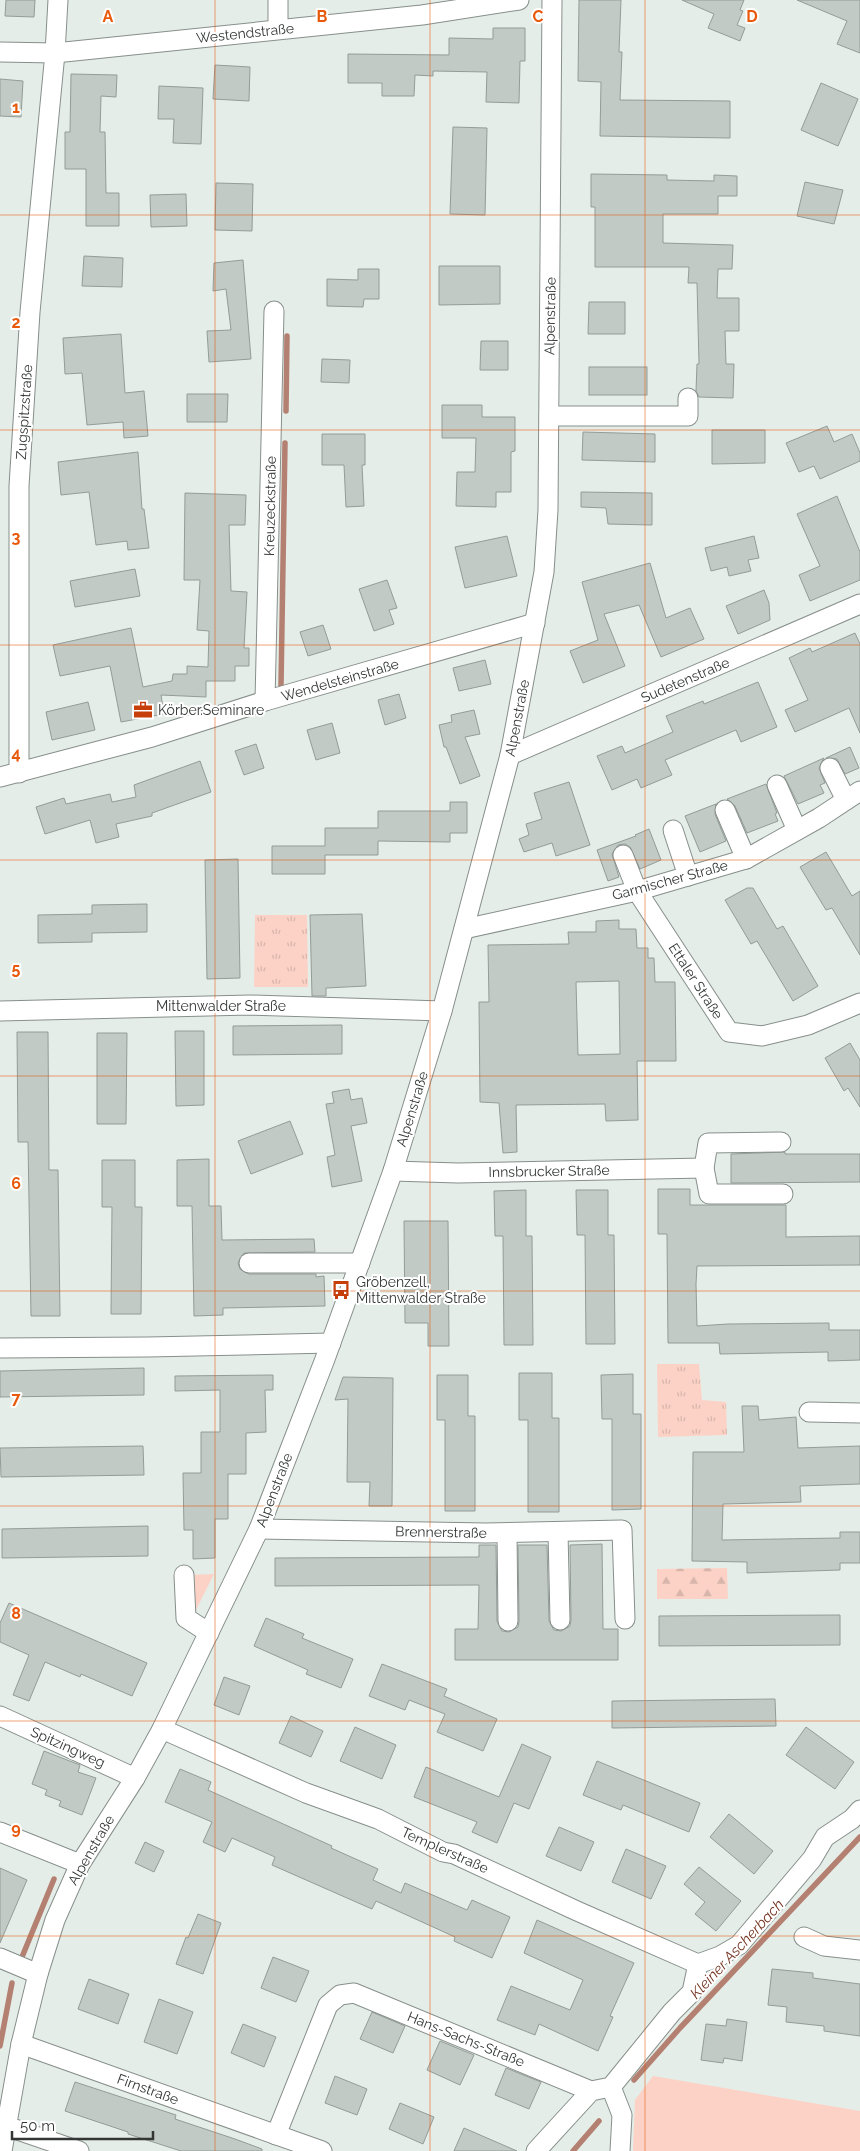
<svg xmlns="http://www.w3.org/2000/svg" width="860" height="2151" viewBox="0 0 860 2151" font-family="Raleway,sans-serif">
  <defs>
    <pattern id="forest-firs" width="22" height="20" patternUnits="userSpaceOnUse" patternTransform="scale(1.25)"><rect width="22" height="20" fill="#fcd2c6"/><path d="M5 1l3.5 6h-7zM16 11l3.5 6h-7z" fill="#d8b5ab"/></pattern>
    <pattern id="park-tufts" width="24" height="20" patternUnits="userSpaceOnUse" patternTransform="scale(1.25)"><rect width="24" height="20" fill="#fcd2c6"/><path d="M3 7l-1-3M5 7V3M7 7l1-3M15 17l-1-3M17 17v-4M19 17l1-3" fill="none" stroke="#d8b5ab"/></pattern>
  </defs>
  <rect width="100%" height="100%" fill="#e5ede8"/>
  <g fill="#fcd2c6">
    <polygon points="214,1574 196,1610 190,1606 190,1575"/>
    <polygon points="653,2076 860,2111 860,2151 633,2151 635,2100"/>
  </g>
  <polygon fill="url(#forest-firs)" points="727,1568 728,1599 657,1599 657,1569"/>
  <g fill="url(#park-tufts)">
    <polygon points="255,915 307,915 308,987 254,987"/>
    <polygon points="657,1364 699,1364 702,1400 726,1402 727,1435 658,1437"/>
  </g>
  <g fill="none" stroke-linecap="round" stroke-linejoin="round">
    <g stroke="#b38071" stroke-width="5.5">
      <polyline points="286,411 287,336"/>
      <polyline points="281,686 285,443"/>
      <polyline points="22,1957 54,1879"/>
      <polyline points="0,2046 12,1983"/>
      <polyline points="634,2080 680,2028 860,1837"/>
      <polyline points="573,2151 599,2121"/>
    </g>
  </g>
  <g fill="#c2cac5" stroke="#949c98" fill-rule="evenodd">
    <polygon points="6,0 35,0 34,17 5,16"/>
    <polygon points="579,0 621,0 619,52 622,52 620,100 730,101 730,138 600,136 601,82 578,81"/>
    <polygon points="682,0 744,0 740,10 743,11 737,25 745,28 740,41 708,28 714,14"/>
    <polygon points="797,0 860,0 860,53 837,44 847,21"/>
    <polygon points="493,28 525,28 525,61 520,61 519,103 486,102 487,72 433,71 433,76 415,75 414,96 382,96 382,83 348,83 348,54 449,55 449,38 493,39"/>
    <polygon points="215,65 250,67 249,101 213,99"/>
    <polygon points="71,74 117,75 116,97 101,96 100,132 105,132 106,193 119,193 119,226 86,226 86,169 65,169 65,132 70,132"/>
    <polygon points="0,79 23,81 21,117 0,116"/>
    <polygon points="821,83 858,99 838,146 801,130"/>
    <polygon points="159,86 203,88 201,144 173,143 174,119 158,119"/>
    <polygon points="453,127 487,128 485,215 450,214"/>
    <polygon points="591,174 667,175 667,180 714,181 714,175 737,176 737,196 718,196 718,214 663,214 663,243 733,245 732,269 718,269 717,298 739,298 739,331 725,331 726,364 734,364 733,398 699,397 696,391 697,364 699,364 697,283 688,283 689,267 595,267 595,207 591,207"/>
    <polygon points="805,182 843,190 834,224 797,216"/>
    <polygon points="216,183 253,184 252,231 215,230"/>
    <polygon points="186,194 187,226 151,227 150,195"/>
    <polygon points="84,256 123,258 122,287 82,286"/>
    <polygon points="243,260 251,359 209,362 207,331 231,330 226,289 213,291 214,263"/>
    <polygon points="439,266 500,266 500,304 439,305"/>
    <polygon points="358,269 379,269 379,299 364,299 363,307 327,306 327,279 358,280"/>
    <polygon points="589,302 625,302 625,334 588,334"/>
    <polygon points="121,334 125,393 144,391 148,436 124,438 123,422 87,425 82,373 65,374 63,338"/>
    <polygon points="481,341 508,341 508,370 480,370"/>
    <polygon points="322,359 350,360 349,383 321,382"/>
    <rect x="589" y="367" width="58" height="28"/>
    <polygon points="187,394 228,394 227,422 187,422"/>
    <polygon points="442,405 482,405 482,417 515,417 515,451 511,452 511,492 496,492 496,507 456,506 457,472 475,472 476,438 442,438"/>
    <polygon points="827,426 834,442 852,434 860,453 860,461 820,479 814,466 799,472 786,443"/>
    <polygon points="712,430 765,430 765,463 712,464"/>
    <polygon points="583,432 655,434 655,462 582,460"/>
    <polygon points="322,434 365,434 365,465 362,465 364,506 346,507 344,465 322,465"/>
    <polygon points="138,452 142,509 144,509 149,548 128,550 127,541 96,545 89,492 61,495 58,462"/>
    <polygon points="581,492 652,493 652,525 608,524 606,508 581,507"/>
    <polygon points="185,493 246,495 245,525 229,525 231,591 247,592 244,648 249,648 249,666 235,666 235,681 206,681 206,697 161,695 164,714 121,722 110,666 60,676 53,645 131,628 143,687 172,681 173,674 187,674 187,666 208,667 209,631 197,630 200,580 184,580"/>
    <polygon points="837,496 860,552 860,580 810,601 799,575 820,566 797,514"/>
    <polygon points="507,536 517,576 465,588 455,547"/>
    <polygon points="754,536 759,558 748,560 751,571 729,576 727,567 711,571 705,548"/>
    <polygon points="650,563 666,618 690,608 704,639 661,657 639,605 604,614 625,666 583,683 570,651 598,640 582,582"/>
    <polygon points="135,569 140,596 75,607 70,581"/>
    <polygon points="387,580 397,608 389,610 394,624 374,631 359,589"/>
    <polygon points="764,590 769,603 770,620 738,634 726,606"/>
    <polygon points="323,625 331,649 308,656 300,632"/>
    <polygon points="855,633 860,644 860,733 849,708 795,732 785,710 808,700 789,658 810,648 812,652"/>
    <polygon points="485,660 491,684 459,691 453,668"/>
    <polygon points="758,682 777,727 741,742 736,730 665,760 672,775 641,788 637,779 612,790 597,756 622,746 625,753 673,732 666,716 703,701 704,704"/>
    <polygon points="399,694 406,718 385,725 378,700"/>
    <polygon points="88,702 95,730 52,740 46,712"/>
    <polygon points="474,710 480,734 465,737 480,776 460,784 446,747 444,747 439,725 452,722 451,715"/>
    <polygon points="332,723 340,753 316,760 307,730"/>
    <polygon points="256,744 264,768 244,775 235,751"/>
    <polygon points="850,747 859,768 845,774 837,759 826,758"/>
    <polygon points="824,758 819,768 825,783 820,785 824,793 798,804 784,776"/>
    <polygon points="200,761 211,792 152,813 152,816 116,824 119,837 96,843 90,820 45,834 36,807 64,798 66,804 110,794 112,802 136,797 134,785"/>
    <polygon points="569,782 590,845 556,856 552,843 524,852 519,839 529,835 526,824 542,819 534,793"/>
    <polygon points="766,784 777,813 775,814 778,821 747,833 735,806 727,799"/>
    <polygon points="450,802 467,802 467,833 450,833 450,842 378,841 378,855 325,855 325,874 272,874 272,846 325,846 325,828 378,828 378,811 450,811"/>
    <polygon points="716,804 715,814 726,841 700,852 685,816"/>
    <polygon points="649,829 661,860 640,869 630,847 625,844 618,845 612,854 619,877 608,881 597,850 636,836 635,835"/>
    <polygon points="826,852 852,896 860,891 860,955 832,908 826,910 800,867"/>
    <polygon points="238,859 240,978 207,979 205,860"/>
    <polygon points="747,888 753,888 777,929 783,926 818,986 793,1001 757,941 751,944 725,900"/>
    <polygon points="147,904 147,932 92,933 92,942 38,943 38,915 92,914 92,905"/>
    <polygon points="362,914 366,986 326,988 326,996 312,996 310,915"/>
    <path d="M619,920V929H636L637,948H648V958H654L655,982H675L676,1061H637L638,1120L606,1121L605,1104L516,1105L517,1152L503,1153L499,1103L480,1102L479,1002H489L488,945L569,944L568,932H596V921ZM619,981L620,1054L578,1055L576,982Z"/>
    <polygon points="342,1025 342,1054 233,1055 233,1026"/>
    <polygon points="175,1031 204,1031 204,1105 176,1106"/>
    <polygon points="17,1032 48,1032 49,1170 58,1170 60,1316 31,1316 28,1142 18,1142"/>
    <polygon points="97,1033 127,1033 126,1124 97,1124"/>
    <polygon points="850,1043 860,1060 860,1107 848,1088 844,1091 825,1058"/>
    <polygon points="349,1089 351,1100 362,1098 367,1123 351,1126 362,1181 332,1187 327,1157 335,1155 326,1104 334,1103 332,1092"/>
    <polygon points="290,1121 303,1154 251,1174 238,1141"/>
    <polygon points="785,1152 785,1154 860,1154 860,1182 731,1183 731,1154"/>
    <polygon points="209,1159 209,1206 221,1206 222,1240 314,1239 315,1252 244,1253 238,1263 240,1269 249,1274 316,1274 316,1277 324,1276 325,1306 223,1308 223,1315 194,1316 192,1206 177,1206 177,1160"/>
    <polygon points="102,1160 135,1160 135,1207 142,1207 141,1314 111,1314 112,1207 102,1207"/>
    <polygon points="658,1189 690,1189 690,1205 786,1205 786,1237 860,1236 860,1265 697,1266 696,1284 697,1326 728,1324 829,1323 829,1330 860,1330 860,1360 828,1361 828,1352 720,1354 719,1343 668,1343 667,1234 658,1234"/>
    <polygon points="526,1190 526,1236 532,1236 533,1345 504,1345 503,1236 495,1236 494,1191"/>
    <polygon points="576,1190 608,1190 608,1235 614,1235 615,1344 586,1344 585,1235 577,1235"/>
    <polygon points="404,1221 448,1221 449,1346 428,1346 428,1323 405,1323"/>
    <polygon points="144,1368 144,1395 0,1397 0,1371"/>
    <polygon points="519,1373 552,1373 552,1418 559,1418 559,1512 528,1512 528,1420 519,1420"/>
    <polygon points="633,1374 633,1414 641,1414 641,1509 612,1510 612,1419 602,1419 601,1375"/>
    <polygon points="273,1375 273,1390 265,1390 266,1432 246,1433 246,1474 228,1474 228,1519 215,1519 215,1558 193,1559 193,1530 184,1530 183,1473 201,1473 201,1432 220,1432 220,1390 175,1391 175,1376"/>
    <polygon points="437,1375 468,1375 468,1416 475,1416 475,1511 445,1511 445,1420 437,1420"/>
    <polygon points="343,1377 393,1378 392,1506 369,1506 370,1482 347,1482 348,1399 335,1400"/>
    <polygon points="742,1406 758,1406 759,1420 796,1417 798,1448 860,1446 860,1484 800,1486 801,1502 723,1504 722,1540 840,1538 840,1532 860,1532 860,1563 840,1563 840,1570 747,1573 747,1562 692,1561 693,1452 744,1452"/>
    <polygon points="143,1446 144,1475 1,1477 0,1448"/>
    <polygon points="148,1526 148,1556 2,1558 2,1529"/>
    <polygon points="602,1544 603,1629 618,1629 618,1660 455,1660 455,1629 478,1629 479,1585 275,1586 275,1558 479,1557 479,1545 496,1545 497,1621 502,1631 509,1632 518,1627 519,1621 518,1545 547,1545 549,1621 554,1630 561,1631 570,1626 571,1620 570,1545"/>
    <polygon points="9,1603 147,1663 132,1696 81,1674 80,1677 45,1662 29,1701 13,1695 29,1655 0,1642 0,1623"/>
    <polygon points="840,1615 840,1645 659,1646 659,1616"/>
    <polygon points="266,1618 304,1634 302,1638 353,1659 341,1688 306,1674 308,1670 254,1646"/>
    <polygon points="382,1664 447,1689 444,1696 497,1719 483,1751 437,1732 445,1714 409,1700 405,1710 369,1696"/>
    <polygon points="224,1677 250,1686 239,1715 214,1705"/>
    <polygon points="775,1699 776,1726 612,1728 612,1701"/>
    <polygon points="291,1716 323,1731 311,1757 279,1743"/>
    <polygon points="355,1727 396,1745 382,1779 340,1761"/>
    <polygon points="806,1727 854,1762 835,1789 786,1755"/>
    <polygon points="522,1744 551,1757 529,1809 514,1803 497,1843 472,1832 477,1822 414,1797 426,1767 499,1797"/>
    <polygon points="44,1751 80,1765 78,1772 96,1778 82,1815 59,1806 61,1801 45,1795 47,1790 32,1784"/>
    <polygon points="597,1761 700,1803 689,1832 623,1805 621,1810 583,1795"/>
    <polygon points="180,1769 211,1782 208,1790 332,1846 331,1848 378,1869 373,1880 401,1893 405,1883 467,1910 472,1900 510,1917 492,1958 454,1941 455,1937 376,1901 372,1909 272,1865 275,1857 232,1838 225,1852 203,1842 212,1822 165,1802"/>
    <polygon points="729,1814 773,1851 754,1874 710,1837"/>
    <polygon points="559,1827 594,1842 581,1871 546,1856"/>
    <polygon points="145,1842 164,1851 154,1872 135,1863"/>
    <polygon points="626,1849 666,1866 651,1899 612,1882"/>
    <polygon points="699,1867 741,1901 716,1931 695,1914 705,1902 684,1884"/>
    <polygon points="0,1868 27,1880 0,1943"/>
    <polygon points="198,1914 221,1923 203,1974 176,1964 186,1937 188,1938"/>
    <polygon points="537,1920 634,1963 610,2016 613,2017 598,2051 539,2024 535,2035 497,2020 511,1986 570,2010 583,1980 524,1953"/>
    <polygon points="273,1957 309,1971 296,2002 261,1988"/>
    <polygon points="772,1969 813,1973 813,1978 860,1984 860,2036 824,2031 824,2026 786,2022 787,2007 768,2005"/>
    <polygon points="89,1979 129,1994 118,2024 78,2009"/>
    <polygon points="159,1999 193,2012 177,2054 144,2042"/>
    <polygon points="372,2012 405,2026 393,2053 360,2039"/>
    <polygon points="727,2019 747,2022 742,2061 724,2058 723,2063 701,2060 706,2024 726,2026"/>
    <polygon points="243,2024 276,2037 264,2067 231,2053"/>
    <polygon points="440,2041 474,2055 460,2085 427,2070"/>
    <polygon points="506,2068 541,2082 529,2109 495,2095"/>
    <polygon points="335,2076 367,2089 357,2115 325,2103"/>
    <polygon points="75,2082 176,2115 175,2119 235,2139 262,2149 262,2151 181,2151 128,2134 128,2132 65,2111"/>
    <polygon points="400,2103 434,2117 423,2144 389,2129"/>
    <polygon points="464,2128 517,2151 454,2151"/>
  </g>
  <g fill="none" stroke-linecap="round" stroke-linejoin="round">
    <g stroke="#878f8b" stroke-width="21">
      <g id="minor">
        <polyline points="278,0 278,29"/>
        <polyline points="0,52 55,53 422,15 519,0"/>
        <polyline points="549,416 688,416 688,398"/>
        <polyline points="265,701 274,311"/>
        <polyline points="510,755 860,604"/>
        <polyline points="830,768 846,800"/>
        <polyline points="19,773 19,486 30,312 55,53 58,0"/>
        <polyline points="0,777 152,737 265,701 535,623"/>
        <polyline points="777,785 797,830"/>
        <polyline points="725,810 746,859"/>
        <polyline points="673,830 688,876"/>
        <polyline points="623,855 637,891 729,1032 762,1036 808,1025 860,1003"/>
        <polyline points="464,929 637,891 746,859 819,818 860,791"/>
        <polyline points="0,1011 250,1005 442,1011"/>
        <polyline points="781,1142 708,1143 704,1168 709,1194 783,1194"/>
        <polyline points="393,1171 458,1173 704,1168"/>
        <polyline points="249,1263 360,1263"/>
        <polyline points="0,1348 148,1347 331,1343"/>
        <polyline points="809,1412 860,1413"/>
        <polyline points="259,1529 486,1533 622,1530 625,1619"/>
        <polyline points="558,1532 560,1620"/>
        <polyline points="507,1533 508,1621"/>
        <polyline points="184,1575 186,1618 209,1633"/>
        <polyline points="0,1716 135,1778"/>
        <polyline points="162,1729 306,1793 378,1819 443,1852 454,1854 577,1911 698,1964"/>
        <polyline points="0,1832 80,1864"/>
        <polyline points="804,1937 824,1946 860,1950"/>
        <polyline points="0,1958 38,1974"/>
        <polyline points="21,2044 322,2151"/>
        <polyline points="611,2087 622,2115 620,2151"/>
        <polyline points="6,2126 79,2151"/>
        <polyline points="276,2135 328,2005 340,1995 354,1993 591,2091"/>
        <polyline points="2,2151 21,2044 38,1974 55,1920 80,1864 135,1778 162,1729 259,1529 325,1359 393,1171 442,1011 510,755 544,572 548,510 552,0"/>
        <polyline points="536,2151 591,2091 611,2087 672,2012 692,1992 698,1964 720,1956 739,1945 812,1859 825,1837 852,1819 860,1810"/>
      </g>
    </g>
    <use href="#minor" stroke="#fff" stroke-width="19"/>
  </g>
  <path fill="none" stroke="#e8590c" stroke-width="1" stroke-opacity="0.55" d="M215,0V2151M430,0V2151M645,0V2151M0,215H860M0,430H860M0,645H860M0,860H860M0,1076H860M0,1291H860M0,1506H860M0,1721H860M0,1936H860"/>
  <defs>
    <g id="office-bare" transform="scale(1.5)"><path d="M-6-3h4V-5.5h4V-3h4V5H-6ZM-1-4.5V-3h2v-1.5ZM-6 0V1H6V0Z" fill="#c63f0b" stroke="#fff" stroke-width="2.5" paint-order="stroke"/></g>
    <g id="bus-bare" transform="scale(1.5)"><path d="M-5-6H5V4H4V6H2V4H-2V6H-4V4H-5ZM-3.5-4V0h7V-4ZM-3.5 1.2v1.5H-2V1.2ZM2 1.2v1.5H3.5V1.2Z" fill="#c63f0b" stroke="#fff" stroke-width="2.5" paint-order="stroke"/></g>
  </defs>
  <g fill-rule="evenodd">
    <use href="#office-bare" x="143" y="710"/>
    <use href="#bus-bare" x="341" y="1290"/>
  </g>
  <g text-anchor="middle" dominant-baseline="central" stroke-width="4" stroke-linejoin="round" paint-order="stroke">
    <g font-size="14" fill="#333634" stroke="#fff">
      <text transform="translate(245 33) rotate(-6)">Westendstraße</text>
      <text transform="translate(550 316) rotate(-89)">Alpenstraße</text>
      <text transform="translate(24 412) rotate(-86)">Zugspitzstraße</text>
      <text transform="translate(270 506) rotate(-89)">Kreuzeckstraße</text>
      <text transform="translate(340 680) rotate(-16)">Wendelsteinstraße</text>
      <text transform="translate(685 680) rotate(-23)">Sudetenstraße</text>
      <text transform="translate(517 718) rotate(-79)">Alpenstraße</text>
      <text transform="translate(670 880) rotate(-15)">Garmischer Straße</text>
      <text transform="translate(696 981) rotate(57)">Ettaler Straße</text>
      <text x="221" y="1006">Mittenwalder Straße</text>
      <text transform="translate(412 1109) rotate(-73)">Alpenstraße</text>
      <text transform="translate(549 1171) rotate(-1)">Innsbrucker Straße</text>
      <text transform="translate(274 1490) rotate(-69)">Alpenstraße</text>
      <text transform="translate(441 1532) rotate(1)">Brennerstraße</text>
      <text transform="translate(68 1747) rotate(24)">Spitzingweg</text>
      <text transform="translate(91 1850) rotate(-60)">Alpenstraße</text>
      <text transform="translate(445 1850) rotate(24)">Templerstraße</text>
      <text transform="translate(466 2039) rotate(22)">Hans-Sachs-Straße</text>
      <text transform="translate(148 2089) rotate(20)">Firnstraße</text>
    </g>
    <g font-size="14" fill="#333634" stroke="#fff" text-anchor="start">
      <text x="158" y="710">Körber.Seminare</text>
      <text x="356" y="1282">Gröbenzell,<tspan x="356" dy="16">Mittenwalder Straße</tspan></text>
    </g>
    <g font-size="15" font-style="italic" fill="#743320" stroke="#fff">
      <text transform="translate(737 1949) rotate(-47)">Kleiner Ascherbach</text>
    </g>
  </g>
  <g font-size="16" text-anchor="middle" font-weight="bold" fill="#e8590c" stroke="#fff" stroke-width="4" stroke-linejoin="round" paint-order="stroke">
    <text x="108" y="22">A</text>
    <text x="322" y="22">B</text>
    <text x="538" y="22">C</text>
    <text x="752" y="22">D</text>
    <text x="16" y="113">1</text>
    <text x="16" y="328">2</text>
    <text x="16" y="543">3</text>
    <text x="16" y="759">4</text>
    <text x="16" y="974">5</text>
    <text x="16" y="1189">6</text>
    <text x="16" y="1404">7</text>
    <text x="16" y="1619">8</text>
    <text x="16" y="1834">9</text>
  </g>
  <path d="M12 2131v8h141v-8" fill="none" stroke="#333634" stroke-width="2.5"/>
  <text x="20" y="2131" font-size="15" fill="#333634" stroke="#ffffff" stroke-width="4" paint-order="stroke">50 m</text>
</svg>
